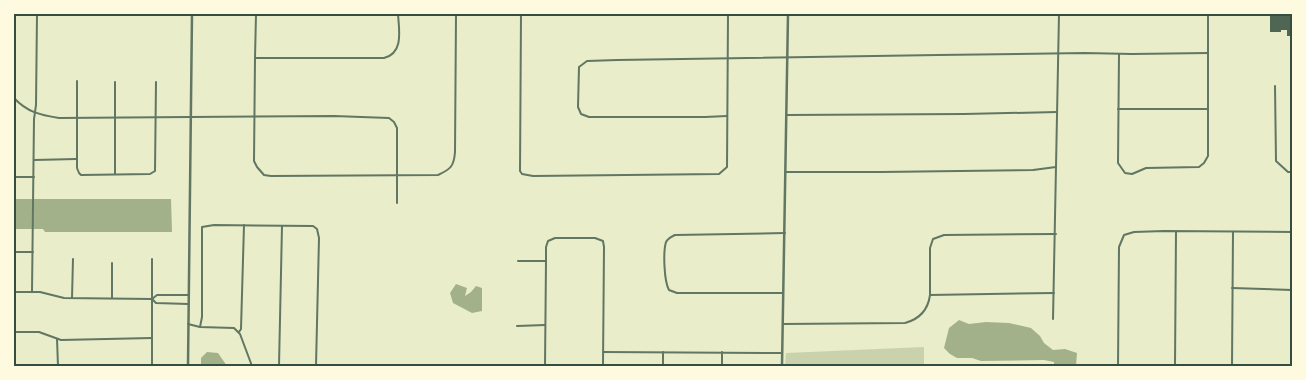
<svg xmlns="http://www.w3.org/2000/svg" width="1306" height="380" viewBox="0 0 1306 380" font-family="Cabin,sans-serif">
  <rect width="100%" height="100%" fill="#e9edc9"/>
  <polygon fill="#cad2ad" points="924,347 924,366 897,365 891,366 785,366 786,353"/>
  <g fill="#a3b18a">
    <polygon points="14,199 171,199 172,232 45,232 43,229 14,229"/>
    <polygon points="456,284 467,288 465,296 471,292 476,286 482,288 482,311 472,313 453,303 450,293"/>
    <polygon points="959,320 969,324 986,322 1009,323 1031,328 1040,336 1044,343 1053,350 1065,349 1077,353 1076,366 1054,366 1054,362 1044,360 981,361 972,358 957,358 950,354 944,348 949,328"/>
    <polygon points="207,352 218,353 227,366 201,366 201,358"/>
  </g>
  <polygon fill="#4f6655" points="1270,14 1292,14 1292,36 1287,36 1287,30 1281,30 1281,32 1270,32"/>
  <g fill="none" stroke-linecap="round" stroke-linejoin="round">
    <g stroke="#617663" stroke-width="2">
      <path d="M256,14L255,58L254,161L257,167L264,175L271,176L438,175C451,169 454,166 455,152L456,14"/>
      <polyline points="521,14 520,171 522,174 533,176 719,174 727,167 728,14"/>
      <polyline points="1119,54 1118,163 1125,173 1132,174 1146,168 1199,167 1204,163 1208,156 1208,14"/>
      <path d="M256,58H384C404,53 399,30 398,14"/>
      <polyline points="77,81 77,168 79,173 81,175 150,174 155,171 156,82"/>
      <polyline points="1275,86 1276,161 1288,172 1292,172"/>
      <path d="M14,98C27,112 40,115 59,118L334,116L389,118L394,122L397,128V203"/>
      <polyline points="1118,109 1208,109"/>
      <polyline points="787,115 964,114 1057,112"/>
      <polyline points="727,116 705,117 589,117 581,114 578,107 579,67 587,61 617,60 938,55 1085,53 1132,54 1208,53"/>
      <polyline points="34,160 76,159"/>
      <polyline points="786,172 881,172 1033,170 1056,167"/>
      <polyline points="115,174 115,82"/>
      <polyline points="14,177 34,177"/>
      <polyline points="14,252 33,252"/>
      <polyline points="518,261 546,261"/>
      <polyline points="1232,288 1292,290"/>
      <polyline points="14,292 40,292 64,298 152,299 157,295 188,295"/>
      <polyline points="32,292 34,119 36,105 37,14"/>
      <path d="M783,293H677L669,290C664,281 663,252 666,242C668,238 671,237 675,235L785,233"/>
      <polyline points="930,295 1054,293"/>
      <polyline points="72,298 73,259"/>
      <polyline points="112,298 112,263"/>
      <polyline points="152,299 156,303 188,304"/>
      <polyline points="1053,319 1059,14"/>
      <polyline points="188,324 200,327 234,328 240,334 252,366"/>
      <path d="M783,324L905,323C920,319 928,310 930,295V248L933,239L944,235L1056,234"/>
      <polyline points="517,326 545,325"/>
      <polyline points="200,327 202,317 202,227 214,225 313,226 317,229 319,238 316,366"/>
      <polyline points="14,332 39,332 61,340 152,338"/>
      <polyline points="239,332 241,329 244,225"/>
      <polyline points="57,339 58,366"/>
      <polyline points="603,352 782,353"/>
      <polyline points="722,352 722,366"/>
      <polyline points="152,366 152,259"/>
      <polyline points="279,366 282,226"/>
      <polyline points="545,366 546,261 546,247 548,241 555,238 595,238 603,241 604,247 603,366"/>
      <polyline points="663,366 663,352"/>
      <polyline points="1118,366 1119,247 1124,235 1134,232 1164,231 1292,232"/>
      <polyline points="1175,366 1176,232"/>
      <polyline points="1232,366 1233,232"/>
    </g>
    <g stroke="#617663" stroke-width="2.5">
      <polyline points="188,366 192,14"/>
      <polyline points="782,366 788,14"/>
    </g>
  </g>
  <rect width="1306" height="380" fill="none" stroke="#fefae0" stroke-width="30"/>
  <rect x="15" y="15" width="1276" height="350" fill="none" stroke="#344e41" stroke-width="2"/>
</svg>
